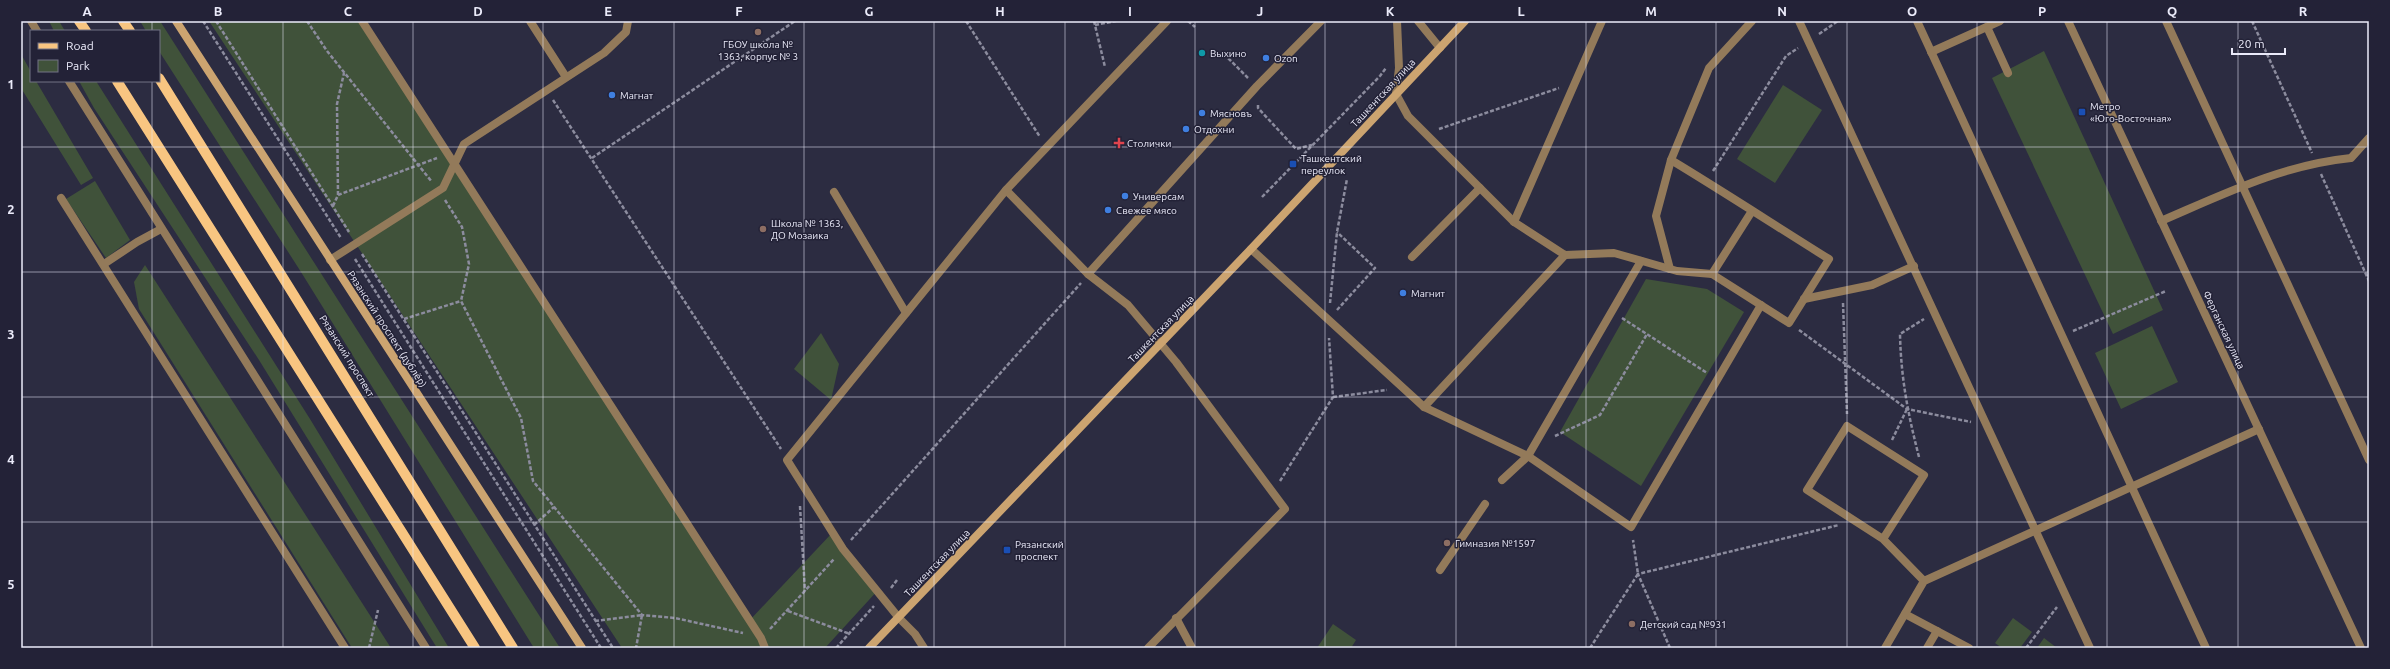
<svg xmlns="http://www.w3.org/2000/svg" width="2390" height="669" viewBox="0 0 2390 669" font-family="Ubuntu,sans-serif">
  <rect width="100%" height="100%" fill="#2c2c41"/>
  <g fill="#40523a">
    <polygon points="49,21 59,21 65,31 54,31"/>
    <polygon points="140,21 160,21 560,648 534,648 301,272 159,51 159,31 146,31"/>
    <polygon points="209,21 358,21 749,621 833,532 879,589 825,648 622,648"/>
    <polygon points="2044,51 2163,310 2113,334 1992,78"/>
    <polygon points="21,54 31,72 31,81 36,81 93,178 81,185 21,88"/>
    <polygon points="79,81 96,81 310,419 449,648 437,648 259,360 94,108"/>
    <polygon points="1783,85 1822,110 1775,183 1737,159"/>
    <polygon points="95,181 130,240 106,258 66,199"/>
    <polygon points="145,265 391,648 352,648 139,309 134,282"/>
    <polygon points="1646,279 1707,289 1744,312 1641,486 1560,432"/>
    <polygon points="2152,326 2178,382 2121,409 2095,353"/>
    <polygon points="821,333 839,364 831,400 794,369"/>
    <polygon points="2013,618 2032,632 2020,648 2002,648 1995,643"/>
    <polygon points="1333,624 1356,640 1351,648 1317,648"/>
    <polygon points="2044,638 2057,648 2037,648"/>
  </g>
  <g fill="none" stroke-linecap="round" stroke-linejoin="round">
    <g stroke="#8c8c9e" stroke-width="2.5" stroke-dasharray="4 2" stroke-linecap="butt">
      <polyline points="203,21 341,238"/>
      <polyline points="216,21 349,232"/>
      <polyline points="307,21 327,51 432,182"/>
      <polyline points="966,21 1040,137"/>
      <polyline points="1094,21 1105,67"/>
      <polyline points="1188,21 1195,27"/>
      <polyline points="2252,21 2312,153"/>
      <polyline points="1095,25 1116,21"/>
      <polyline points="1819,34 1838,21"/>
      <polyline points="1224,54 1248,78"/>
      <polyline points="553,100 781,449"/>
      <polyline points="1258,105 1258,108 1296,149 1312,145"/>
      <polyline points="1439,129 1559,88"/>
      <polyline points="592,158 795,21"/>
      <polyline points="1713,171 1786,56 1798,48"/>
      <polyline points="2321,174 2369,281"/>
      <polyline points="338,195 337,104 344,73"/>
      <polyline points="1262,197 1380,76 1386,68"/>
      <polyline points="445,200 462,227 469,264 461,301 521,418 533,481 642,615 675,618 743,633"/>
      <polyline points="333,206 338,195 437,158"/>
      <polyline points="362,254 613,648"/>
      <polyline points="355,259 601,648"/>
      <polyline points="1330,303 1337,232 1347,179"/>
      <polyline points="1843,303 1847,414"/>
      <polyline points="1337,310 1375,268 1337,232"/>
      <polyline points="1622,318 1707,373"/>
      <polyline points="404,319 461,301"/>
      <polyline points="1799,330 1907,409 1971,422"/>
      <polyline points="2073,331 2166,291"/>
      <polyline points="1333,397 1387,390"/>
      <polyline points="1555,436 1600,415 1647,334"/>
      <polyline points="1892,440 1907,409"/>
      <path d="M1919,457C1908,414 1901,379 1900,334L1924,319"/>
      <polyline points="1280,481 1333,397 1329,338"/>
      <polyline points="800,506 805,591"/>
      <polyline points="534,525 554,507"/>
      <polyline points="851,540 1081,283"/>
      <polyline points="891,588 897,580"/>
      <polyline points="788,611 850,634"/>
      <polyline points="595,621 642,615 636,648"/>
      <polyline points="770,629 834,559"/>
      <polyline points="369,648 378,610"/>
      <polyline points="836,648 874,606"/>
      <polyline points="1590,648 1638,574 1633,540"/>
      <polyline points="1670,648 1638,574 1839,525"/>
      <polyline points="2026,648 2057,607"/>
    </g>
    <g stroke="#937a5a" stroke-width="8">
      <polyline points="530,21 566,77"/>
      <polyline points="1799,21 2090,648"/>
      <polyline points="1917,21 2206,648"/>
      <polyline points="2166,21 2369,460"/>
      <polyline points="1987,27 2008,73"/>
      <polyline points="1931,52 2000,21"/>
      <polyline points="1396,94 1408,116 1514,222 1565,255 1614,253 1677,271 1712,274"/>
      <path d="M1671,160C1724,192 1776,226 1829,259L1789,323L1712,274L1752,211"/>
      <polyline points="1006,190 1088,274 1128,305 1176,362 1285,509 1148,648"/>
      <polyline points="834,192 906,313"/>
      <polyline points="61,198 345,648"/>
      <path d="M2161,221C2224,194 2282,165 2351,158L2369,138"/>
      <polyline points="1514,222 1602,21"/>
      <polyline points="1251,249 1424,407"/>
      <polyline points="1565,255 1424,407 1528,456 1631,527 1761,305"/>
      <polyline points="1412,257 1480,188"/>
      <polyline points="330,260 443,188 464,144 604,53 626,32 628,21"/>
      <polyline points="104,264 137,242 161,229"/>
      <polyline points="1670,269 1656,216 1671,160 1709,68 1752,21"/>
      <polyline points="1088,274 1257,86 1321,21"/>
      <polyline points="1804,299 1872,285 1914,266"/>
      <polyline points="1502,480 1528,456 1641,261"/>
      <polyline points="1883,539 1924,475 1847,426 1807,490 1883,539 1924,581"/>
      <polyline points="1440,570 1485,504"/>
      <polyline points="1905,614 1969,648"/>
      <polyline points="1176,618 1192,648"/>
      <polyline points="924,648 915,634 899,618 843,549 787,460 1006,190 1167,21"/>
      <polyline points="1885,648 1924,581 2259,429"/>
      <polyline points="1927,648 1937,631"/>
    </g>
    <g stroke="#937a5a" stroke-width="8">
      <polyline points="362,21 761,638 765,648"/>
      <polyline points="1418,21 1440,48"/>
      <polyline points="1396,94 1399,68 1397,21"/>
    </g>
    <g stroke="#937a5a" stroke-width="8">
      <polyline points="31,21 37,31"/>
      <polyline points="2068,21 2361,648"/>
      <polyline points="69,81 426,648"/>
    </g>
    <g stroke="#cca470" stroke-width="8">
      <polyline points="176,21 582,648"/>
      <polyline points="869,648 1251,249 1465,21"/>
    </g>
    <g stroke="#f8c581" stroke-width="10">
      <polyline points="79,21 86,31"/>
      <polyline points="123,21 130,31"/>
      <polyline points="159,78 513,648"/>
      <polyline points="117,81 475,648"/>
    </g>
  </g>
  <path fill="none" stroke="#ebebfa" stroke-width="1" stroke-opacity="0.55" d="M152,21V31M283,21V648M413,21V648M543,21V648M674,21V648M804,21V648M934,21V648M1065,21V648M1195,21V648M1325,21V648M1456,21V648M1586,21V648M1716,21V648M1847,21V648M1977,21V648M2107,21V648M2238,21V648M152,81V648M21,147H2369M21,272H2369M21,397H2369M21,522H2369"/>
  <g fill="#8d6e63" stroke="#232237" stroke-width="1.5">
    <circle cx="758" cy="32" r="4"/>
    <circle cx="763" cy="229" r="4"/>
    <circle cx="1447" cy="543" r="4"/>
    <circle cx="1632" cy="624" r="4"/>
  </g>
  <circle fill="#0f9aa8" stroke="#232237" stroke-width="1.5" cx="1202" cy="53" r="4"/>
  <g fill="#3f7fe0" stroke="#232237" stroke-width="1.5">
    <circle cx="1266" cy="58" r="4"/>
    <circle cx="612" cy="95" r="4"/>
    <circle cx="1202" cy="113" r="4"/>
    <circle cx="1186" cy="129" r="4"/>
    <circle cx="1125" cy="196" r="4"/>
    <circle cx="1108" cy="210" r="4"/>
    <circle cx="1403" cy="293" r="4"/>
  </g>
  <g fill="#1a4fb4" stroke="#232237" stroke-width="1.5">
    <rect x="2078" y="108" width="8" height="8" rx="2"/>
    <rect x="1289" y="160" width="8" height="8" rx="2"/>
    <rect x="1003" y="546" width="8" height="8" rx="2"/>
  </g>
  <path fill="#e0444e" stroke="#232237" stroke-width="1.5" d="M1117 137h4v4h4v4h-4v4h-4v-4h-4v-4h4z"/>
  <g text-anchor="middle" dominant-baseline="central" stroke-width="3" stroke-linejoin="round" paint-order="stroke">
    <g font-size="10" fill="#ebebfa" stroke="#232237" text-anchor="start">
      <text x="758" y="44" text-anchor="middle">ГБОУ школа №<tspan x="758" dy="12">1363, корпус № 3</tspan></text>
      <text x="1210" y="53">Выхино</text>
      <text x="1274" y="58">Ozon</text>
      <text x="620" y="95">Магнат</text>
      <text x="2090" y="106">Метро<tspan x="2090" dy="12">«Юго-Восточная»</tspan></text>
      <text x="1210" y="113">Мясновъ</text>
      <text x="1194" y="129">Отдохни</text>
      <text x="1127" y="143">Столички</text>
      <text x="1301" y="158">Ташкентский<tspan x="1301" dy="12">переулок</tspan></text>
      <text x="1133" y="196">Универсам</text>
      <text x="1116" y="210">Свежее мясо</text>
      <text x="771" y="223">Школа № 1363,<tspan x="771" dy="12">ДО Мозаика</tspan></text>
      <text x="1411" y="293">Магнит</text>
      <text x="1455" y="543">Гимназия №1597</text>
      <text x="1015" y="544">Рязанский<tspan x="1015" dy="12">проспект</tspan></text>
      <text x="1640" y="624">Детский сад №931</text>
    </g>
    <g font-size="10" fill="#ebebfa" stroke="#232237">
      <text transform="translate(1383 93) rotate(-47)">Ташкентская улица</text>
      <text transform="translate(387 329) rotate(57)">Рязанский проспект (дублёр)</text>
      <text transform="translate(1161 329) rotate(-46)">Ташкентская улица</text>
      <text transform="translate(2224 330) rotate(65)">Ферганская улица</text>
      <text transform="translate(347 356) rotate(58)">Рязанский проспект</text>
      <text transform="translate(937 563) rotate(-46)">Ташкентская улица</text>
    </g>
  </g>
  <rect width="2390" height="669" fill="none" stroke="#232237" stroke-width="44"/>
  <rect x="30" y="30" width="130" height="52" fill="#232237" stroke="#737285"/>
  <rect x="38" y="43" width="20" height="6" fill="#f8c581" stroke="#737285"/>
  <text x="66" y="50" font-size="12" fill="#ebebfa">Road</text>
  <rect x="38" y="60" width="20" height="12" fill="#40523a" stroke="#737285"/>
  <text x="66" y="70" font-size="12" fill="#ebebfa">Park</text>
  <path d="M2232 48v6h53v-6" fill="none" stroke="#ebebfa" stroke-width="2"/>
  <text x="2238" y="48" font-size="12" fill="#ebebfa" stroke="#232237" stroke-width="3" paint-order="stroke">20 m</text>
  <rect x="22" y="22" width="2346" height="625" fill="none" stroke="#ebebfa" stroke-width="1.5"/>
  <g font-size="13" text-anchor="middle" font-weight="bold" fill="#ebebfa">
    <text x="87" y="16">A</text>
    <text x="218" y="16">B</text>
    <text x="348" y="16">C</text>
    <text x="478" y="16">D</text>
    <text x="608" y="16">E</text>
    <text x="739" y="16">F</text>
    <text x="869" y="16">G</text>
    <text x="1000" y="16">H</text>
    <text x="1130" y="16">I</text>
    <text x="1260" y="16">J</text>
    <text x="1390" y="16">K</text>
    <text x="1521" y="16">L</text>
    <text x="1651" y="16">M</text>
    <text x="1782" y="16">N</text>
    <text x="1912" y="16">O</text>
    <text x="2042" y="16">P</text>
    <text x="2172" y="16">Q</text>
    <text x="2303" y="16">R</text>
    <text x="11" y="89">1</text>
    <text x="11" y="214">2</text>
    <text x="11" y="339">3</text>
    <text x="11" y="464">4</text>
    <text x="11" y="589">5</text>
  </g>
</svg>
